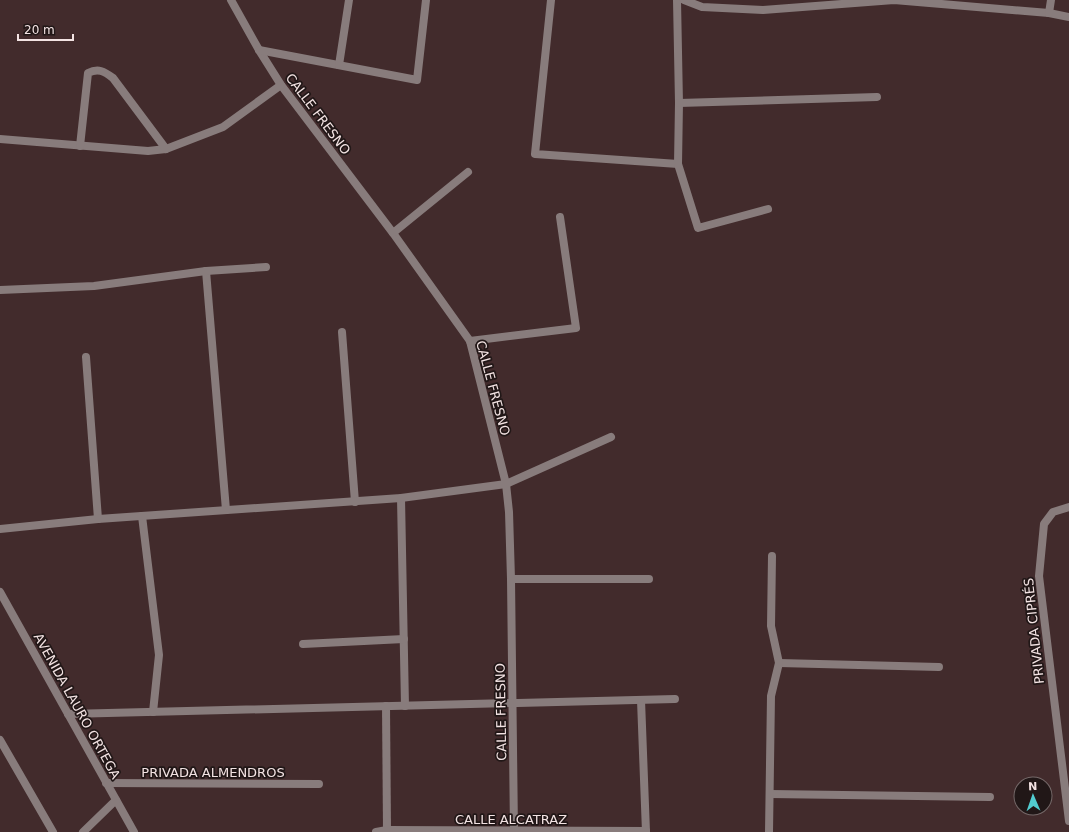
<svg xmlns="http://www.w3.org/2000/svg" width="1069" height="832" viewBox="0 0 1069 832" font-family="'DejaVu Sans',sans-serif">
  <rect width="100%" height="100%" fill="#422b2c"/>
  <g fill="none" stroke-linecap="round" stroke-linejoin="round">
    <g stroke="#887c7c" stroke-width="8">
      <polyline points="231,0 259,50 281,85 393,233 470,341 506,484 509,512 511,579 514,832"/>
      <polyline points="551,0 535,154 678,164"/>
      <polyline points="677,0 679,103 678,164 698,228 768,209"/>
      <polyline points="684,0 702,7 763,10 894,0 1049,13 1069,17"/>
      <polyline points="1049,13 1051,0"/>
      <polyline points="259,50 417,80 426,0"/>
      <polyline points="339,65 349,0"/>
      <polyline points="679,103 877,97"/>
      <polyline points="0,139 148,151 166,149 223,127 281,85"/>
      <path d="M80,146L88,73C98,68 104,71 113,78L166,149"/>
      <polyline points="393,233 468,172"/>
      <polyline points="206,271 226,510"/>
      <polyline points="0,290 94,286 206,271 266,267"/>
      <polyline points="342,332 355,502"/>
      <polyline points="470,341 576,328 560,217"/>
      <polyline points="86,357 98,519"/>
      <polyline points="401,498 405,706"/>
      <polyline points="1069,507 1053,512 1044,524 1039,576 1069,821"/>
      <polyline points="142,516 159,655 153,712"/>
      <polyline points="0,529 98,519 401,498 506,484 611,437"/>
      <polyline points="511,579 649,579"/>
      <polyline points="0,592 134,832"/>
      <polyline points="303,644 404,639"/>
      <polyline points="779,663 939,667"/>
      <polyline points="641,700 646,832"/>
      <polyline points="386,706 387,830"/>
      <polyline points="68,714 675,699"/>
      <polyline points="0,740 53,832"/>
      <polyline points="106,783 319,784"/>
      <polyline points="770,794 990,797"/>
      <polyline points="83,832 116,800"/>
      <polyline points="376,832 387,830 646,831"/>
      <polyline points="769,832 771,696 779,663 771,626 772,556"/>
    </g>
  </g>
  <g text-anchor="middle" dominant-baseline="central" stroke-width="3.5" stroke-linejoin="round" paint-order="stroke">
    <g font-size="13" fill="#f3e3e3" stroke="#211717">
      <text transform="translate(318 114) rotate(53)">CALLE FRESNO</text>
      <text transform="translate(493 388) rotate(75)">CALLE FRESNO</text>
      <text transform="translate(1034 631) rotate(-96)">PRIVADA CIPRÉS</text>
      <text transform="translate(77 706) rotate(61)">AVENIDA LAURO ORTEGA</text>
      <text transform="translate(501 712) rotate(-91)">CALLE FRESNO</text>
      <text x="213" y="772">PRIVADA ALMENDROS</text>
      <text x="511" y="819">CALLE ALCATRAZ</text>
    </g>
  </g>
  <g transform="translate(1033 796) rotate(358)"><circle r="19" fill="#211717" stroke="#756969"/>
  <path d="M0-3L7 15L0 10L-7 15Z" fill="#52ccd0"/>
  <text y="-6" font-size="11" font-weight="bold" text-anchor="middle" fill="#f3e3e3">N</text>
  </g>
  <path d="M18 34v6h55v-6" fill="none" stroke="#f3e3e3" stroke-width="2"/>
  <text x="24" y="34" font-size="12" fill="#f3e3e3" stroke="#211717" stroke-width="3" paint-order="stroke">20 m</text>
</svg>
